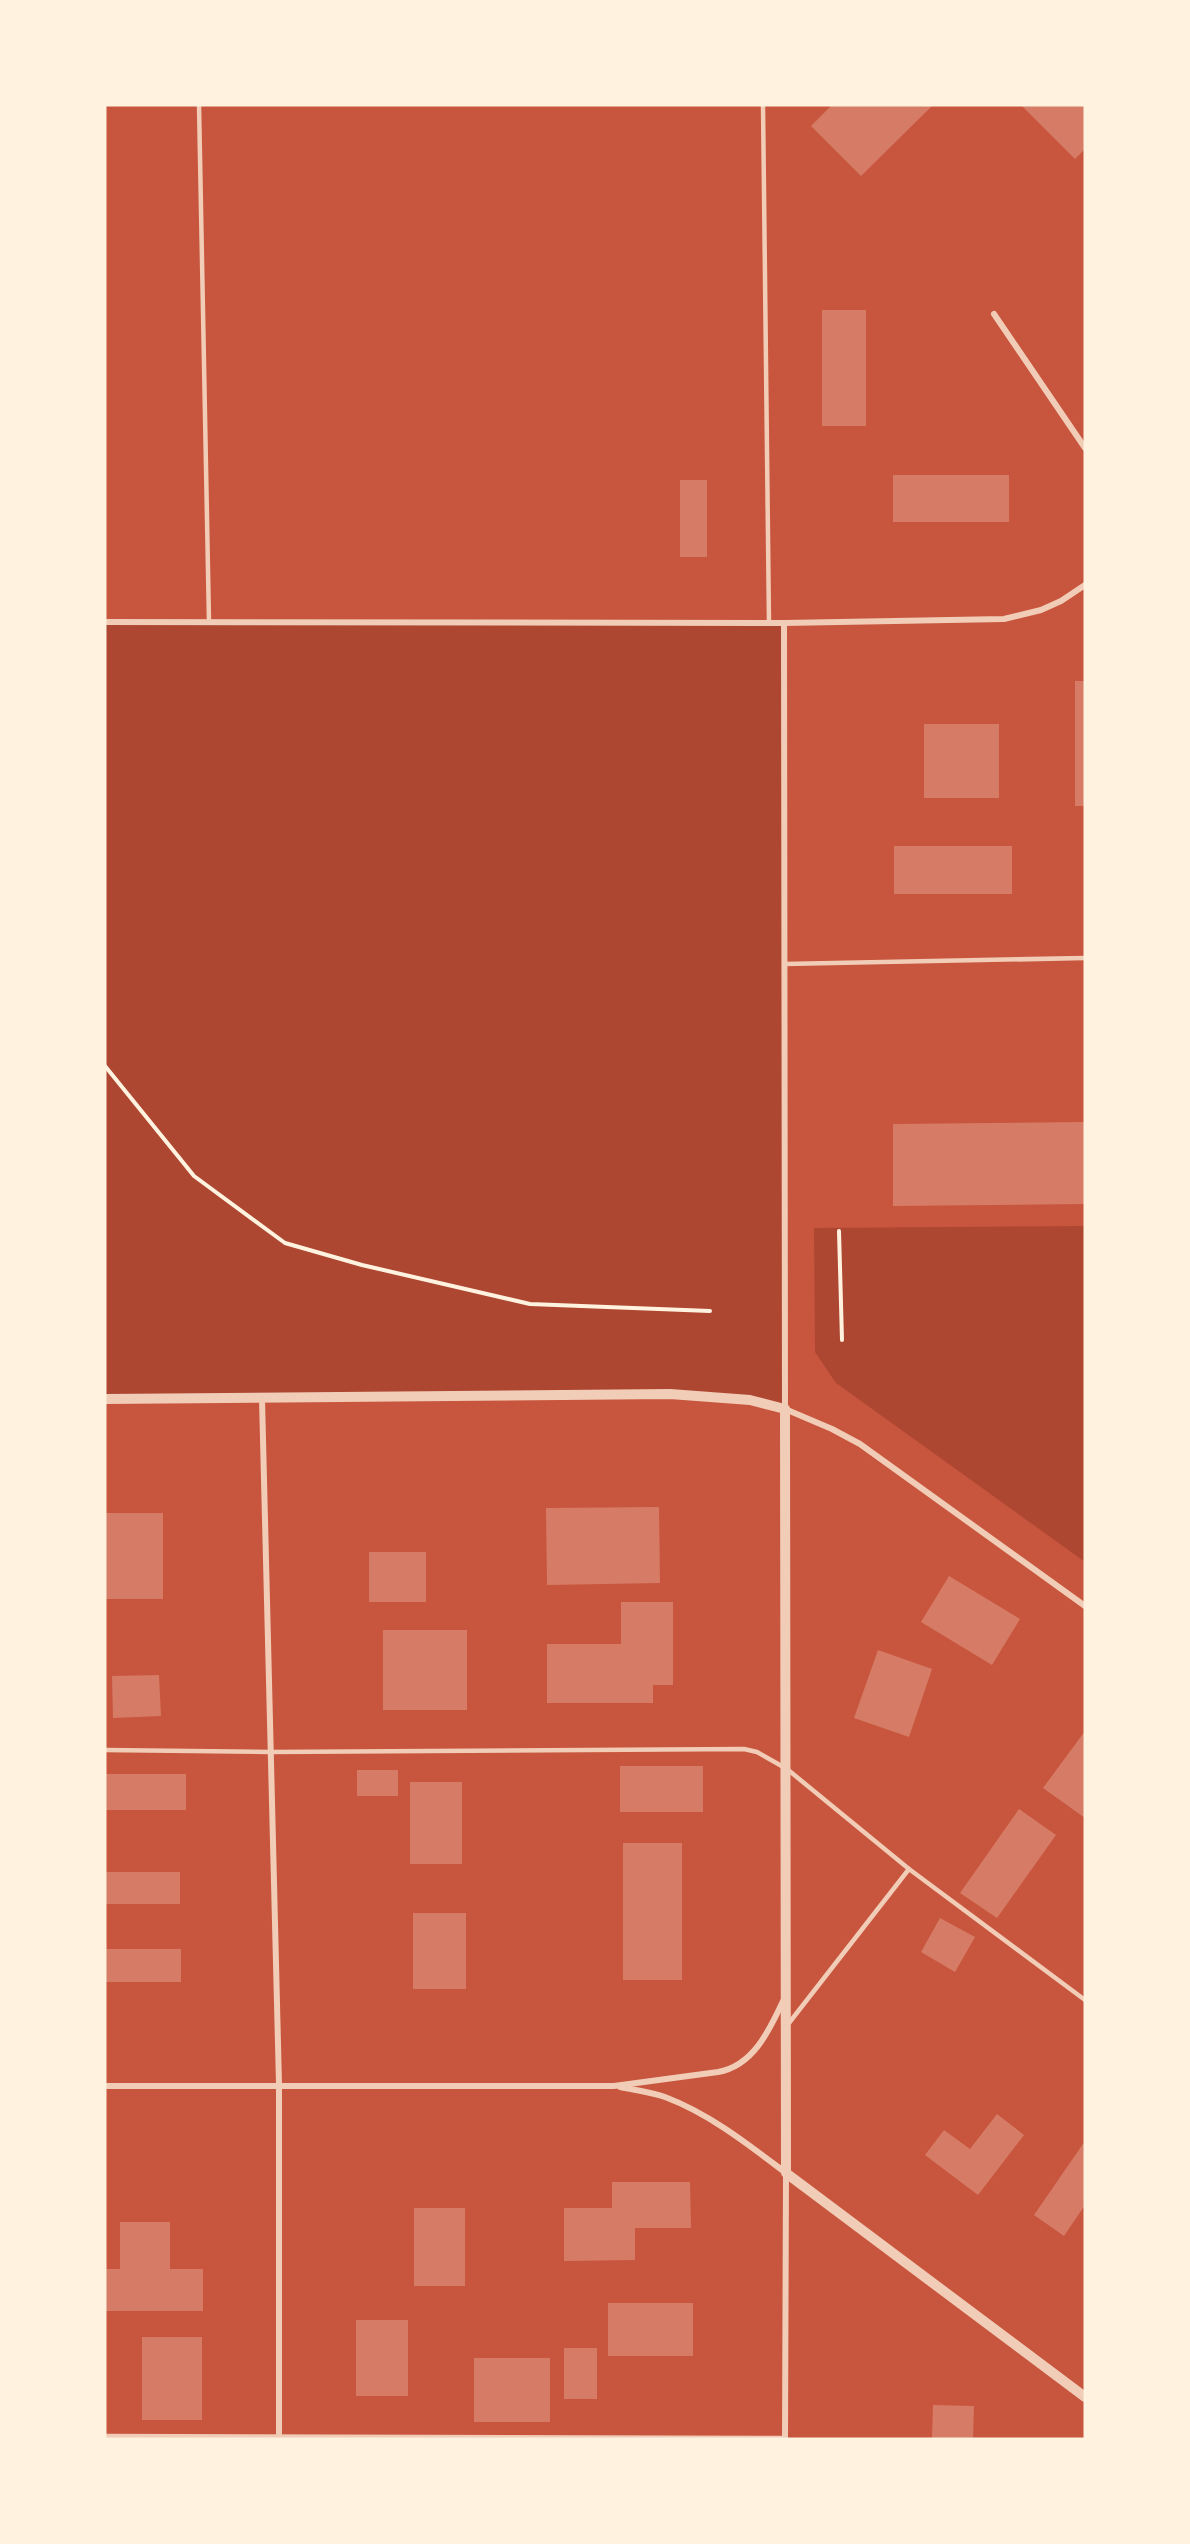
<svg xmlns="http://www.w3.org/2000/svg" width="1190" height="2544" viewBox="0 0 1190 2544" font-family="'Archivo Narrow',sans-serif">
  <rect width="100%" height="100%" fill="#c8553d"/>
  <g fill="#ae4732">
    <polygon points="105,622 784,623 785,1409 726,1398 105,1399"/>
    <polygon points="1085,1226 1085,1562 836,1383 815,1352 814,1228"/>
  </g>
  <g fill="#d67c66">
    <polygon points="832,105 933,105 861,176 811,126"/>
    <polygon points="1021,105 1084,105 1085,149 1075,159"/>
    <rect x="822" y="310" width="44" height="116"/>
    <rect x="893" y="475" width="116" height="47"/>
    <rect x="680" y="480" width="27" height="77"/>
    <rect x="1075" y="681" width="10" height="125"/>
    <rect x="924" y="724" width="75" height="74"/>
    <rect x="894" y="846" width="118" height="48"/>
    <polygon points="1085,1122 1085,1204 893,1206 893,1124"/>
    <polygon points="659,1507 660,1583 547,1585 546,1508"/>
    <rect x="105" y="1513" width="58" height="86"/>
    <rect x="369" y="1552" width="57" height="50"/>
    <polygon points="949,1576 1020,1619 992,1665 921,1622"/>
    <polygon points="621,1602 673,1602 673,1685 653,1685 653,1703 547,1703 547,1644 621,1644"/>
    <rect x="383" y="1630" width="84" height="80"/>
    <polygon points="878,1650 932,1669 909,1737 854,1718"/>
    <polygon points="159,1675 161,1716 113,1718 112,1676"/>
    <polygon points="1085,1731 1085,1818 1043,1788"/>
    <rect x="620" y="1766" width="83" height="46"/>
    <rect x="357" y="1770" width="41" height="26"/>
    <rect x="105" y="1774" width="81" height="36"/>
    <rect x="410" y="1782" width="52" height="82"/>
    <polygon points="1019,1809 1056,1835 997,1918 960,1893"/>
    <rect x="623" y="1843" width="59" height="137"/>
    <rect x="105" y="1872" width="75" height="32"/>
    <rect x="413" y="1913" width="53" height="76"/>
    <polygon points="940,1918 975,1937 955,1972 921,1952"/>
    <rect x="105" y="1949" width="76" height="33"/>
    <polygon points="997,2114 1024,2135 978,2195 925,2155 944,2130 970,2149"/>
    <polygon points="1085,2141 1085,2205 1064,2236 1034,2215"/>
    <polygon points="612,2182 690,2182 691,2228 635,2228 635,2260 564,2261 564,2208 612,2208"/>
    <rect x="414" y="2208" width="51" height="78"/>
    <polygon points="120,2222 170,2222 170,2269 203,2269 203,2311 105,2311 105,2269 120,2269"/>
    <rect x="608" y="2303" width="85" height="53"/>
    <rect x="356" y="2320" width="52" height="76"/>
    <rect x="142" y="2337" width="60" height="83"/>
    <rect x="564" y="2348" width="33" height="51"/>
    <rect x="474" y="2358" width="76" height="64"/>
    <polygon points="933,2405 974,2406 973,2439 932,2439"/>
  </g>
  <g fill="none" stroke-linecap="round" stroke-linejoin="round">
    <g stroke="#fff3e0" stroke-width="4">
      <polyline points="105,1066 194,1176 285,1243 362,1265 530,1304 710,1311"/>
      <polyline points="839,1231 842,1340"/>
    </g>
    <g stroke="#f1ccb7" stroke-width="4.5">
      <polyline points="199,105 209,622"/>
      <polyline points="763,105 769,623"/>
      <polyline points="784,964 1085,958"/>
      <polyline points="105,1750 270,1752 744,1749 757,1752 787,1769 909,1869 1085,2000"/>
      <polyline points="789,2023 909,1869"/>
      <polyline points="105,2436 785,2438"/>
    </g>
    <g stroke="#f1ccb7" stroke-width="6">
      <polyline points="994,314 1085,448"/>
      <polyline points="105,622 784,623 1004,619 1041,610 1061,601 1085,585"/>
      <polyline points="784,623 785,1409 832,1429 860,1444 1085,1606"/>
      <polyline points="262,1399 279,2084 279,2439"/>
      <path d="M105,2086H614L718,2072C753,2066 769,2031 783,2001"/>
      <path d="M620,2087C635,2090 651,2092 665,2097C710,2114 749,2145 786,2173L785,2439"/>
    </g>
    <polyline stroke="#f1ccb7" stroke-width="10" points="105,1399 670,1394 750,1400 785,1409 786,2173 1085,2397"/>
  </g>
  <rect width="1190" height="2544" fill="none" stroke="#fff3e0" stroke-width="213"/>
</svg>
